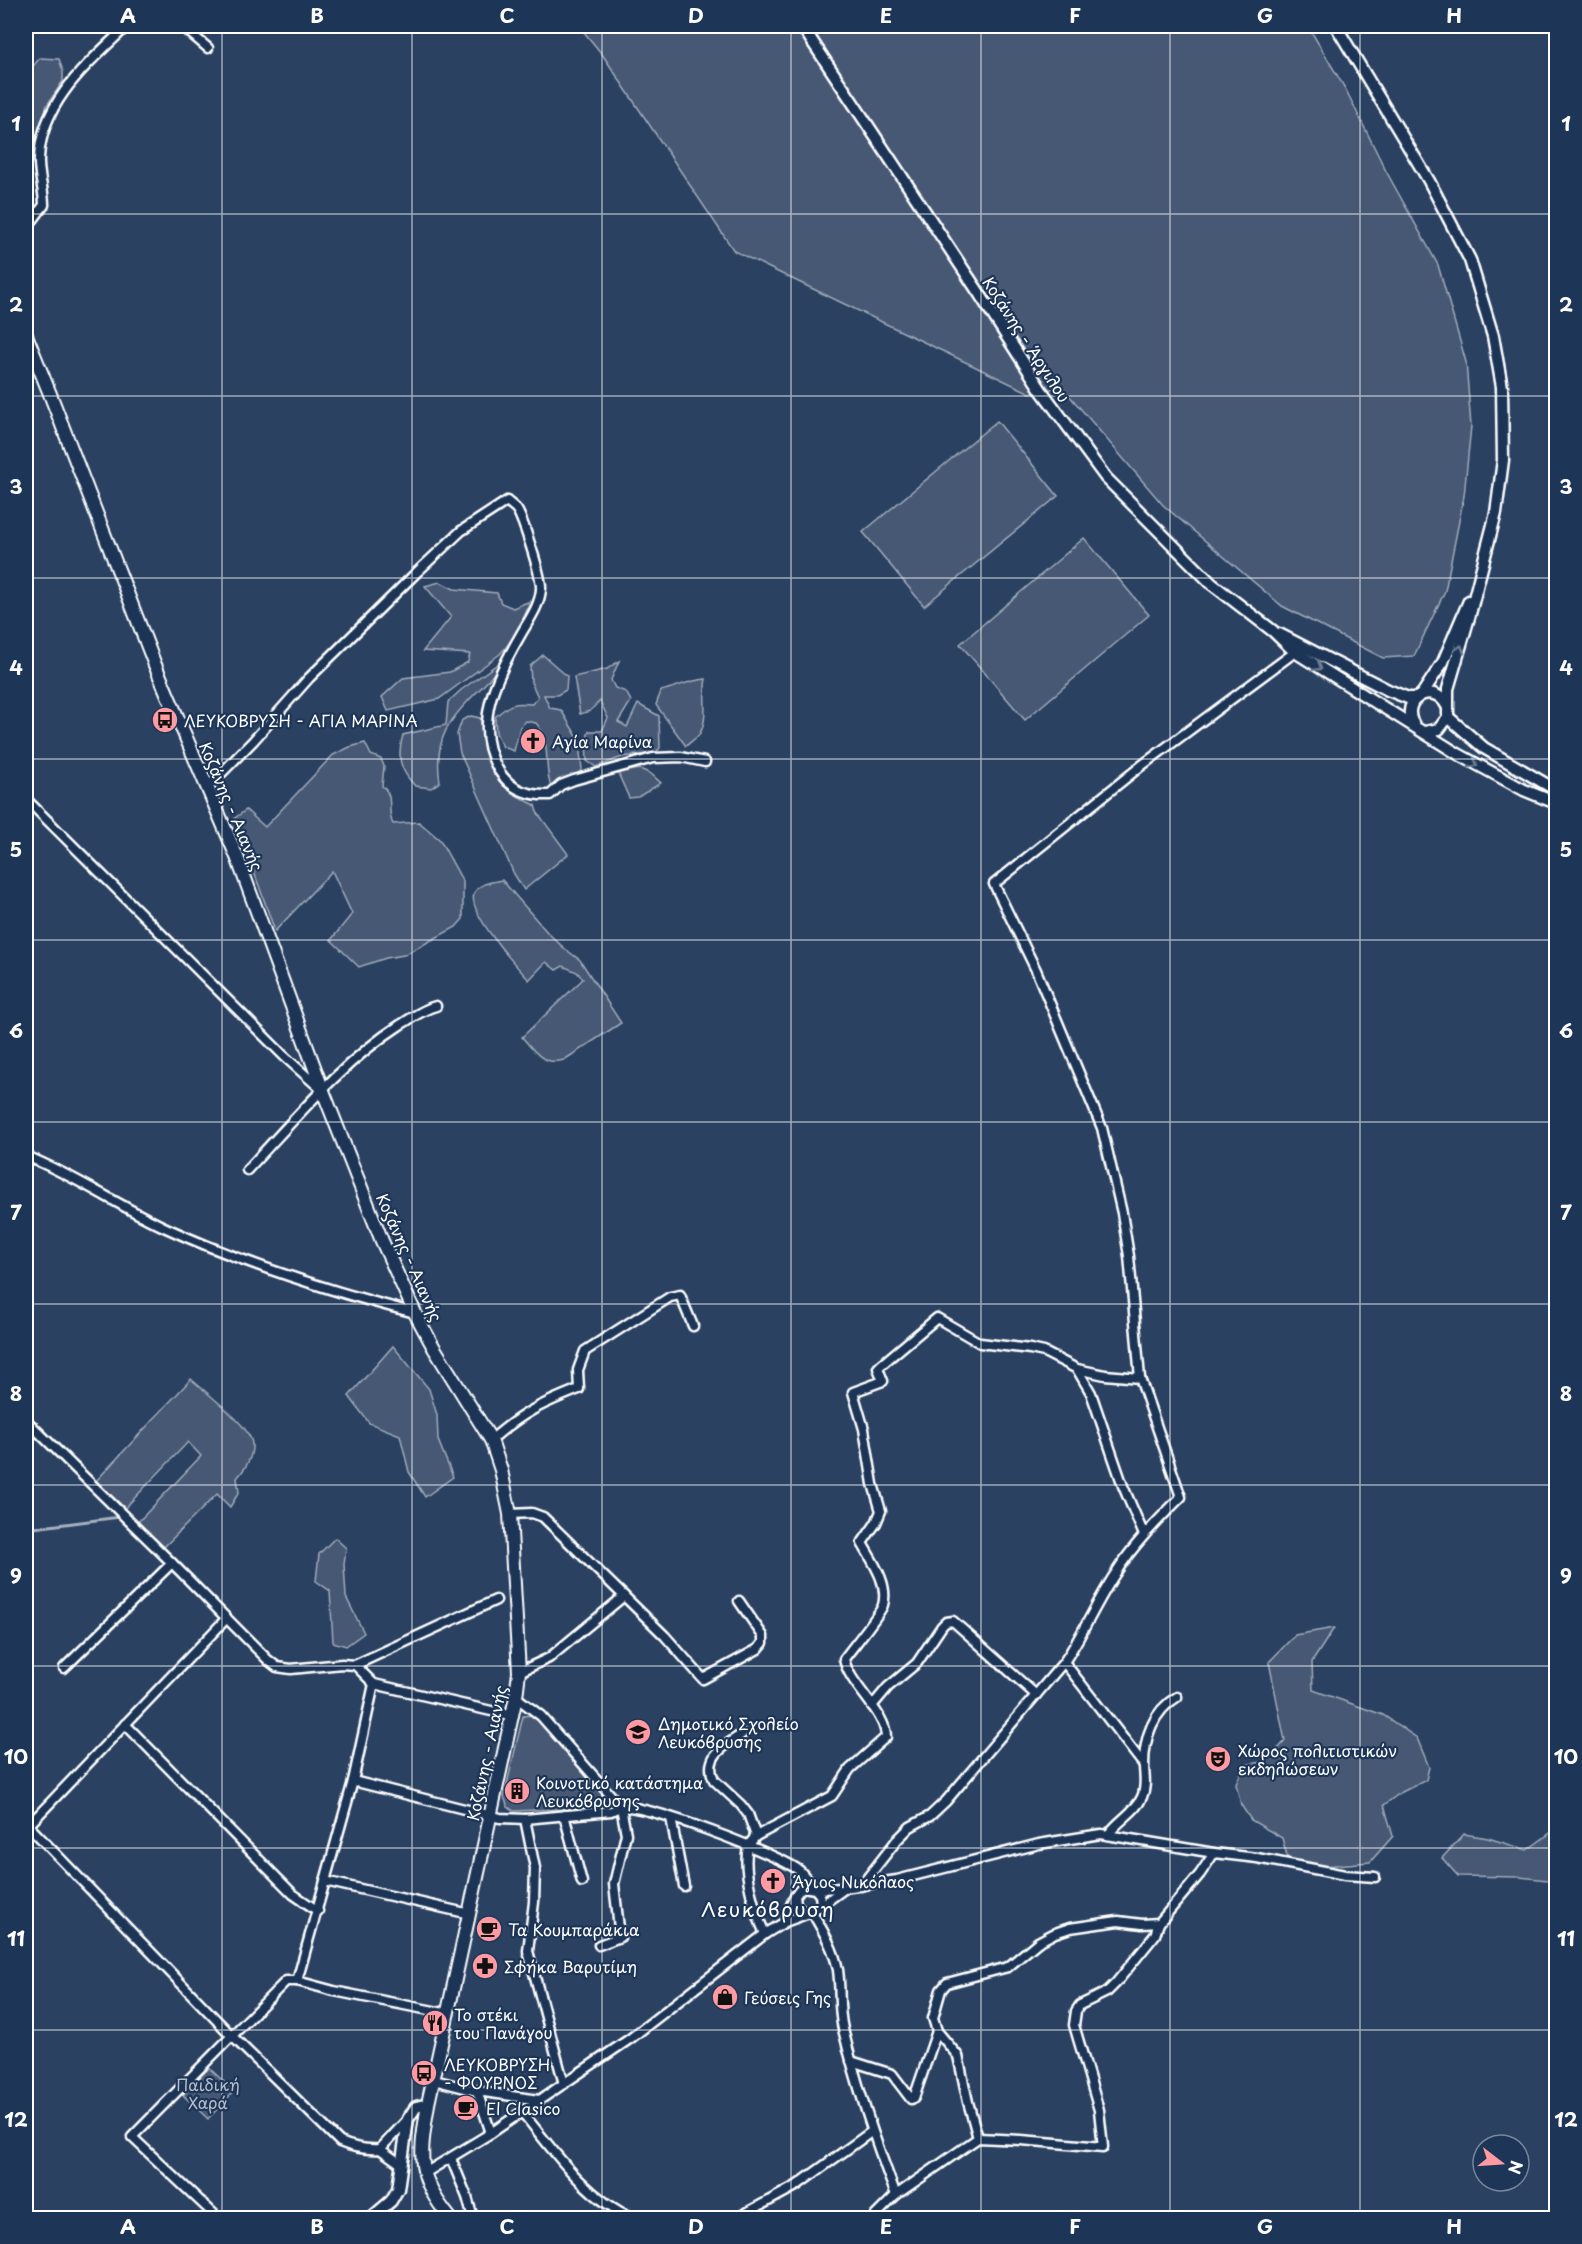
<svg xmlns="http://www.w3.org/2000/svg" width="1582" height="2244" viewBox="0 0 1582 2244" font-family="'Playpen Sans',sans-serif">
  <rect width="100%" height="100%" fill="#2a4161"/>
  <filter id="ink" filterUnits="userSpaceOnUse"><feTurbulence type="fractalNoise" baseFrequency=".0167" numOctaves="2"/><feDisplacementMap in="SourceGraphic" scale="12" xChannelSelector="R" yChannelSelector="G"/><feConvolveMatrix kernelMatrix="1 2 1 2 8 2 1 2 1" color-interpolation-filters="sRGB"/></filter>
  <g filter="url(#ink)">
    <g fill="#465975" stroke="#a2acba" stroke-width="1.5">
      <polygon points="579,26 1308,26 1346,90 1386,171 1438,265 1466,362 1471,426 1464,496 1445,591 1414,656 1383,658 1282,606 1163,505 1062,387 1030,393 734,251 602,54"/>
      <polygon points="40,58 59,59 63,71 63,81 47,105 37,136 26,136 26,74"/>
      <polygon points="997,421 1058,496 924,606 863,532"/>
      <polygon points="1084,538 1149,615 1025,720 960,644"/>
      <path d="M440,582L454,589L497,593L501,603L513,608L530,601C524,621 514,639 500,654L439,699L388,711L382,697L403,678L450,672L468,662L470,654L423,651L451,617L425,586Z"/>
      <path d="M543,655L567,676L566,690L557,695H544L550,708L561,710L578,738L582,769L576,776L551,787C543,766 552,740 536,723L526,721L520,727L514,751L503,747L496,733L495,717C509,704 514,702 532,704L538,697L531,682L530,666Z"/>
      <polygon points="619,661 611,680 615,688 626,692 631,701 618,722 627,727 638,704 659,716 660,748 655,753 622,757 596,767 587,761 586,741 589,731 602,731 608,718 600,701 590,711 580,714 574,677 607,669"/>
      <path d="M499,663C496,673 487,682 480,689C450,718 433,738 440,782L431,788L415,786C399,769 397,757 403,735L446,725L448,702L461,690Z"/>
      <path d="M706,679C702,695 709,718 700,733C698,737 690,742 686,746L656,705L661,691C677,687 690,680 706,679Z"/>
      <path d="M471,716L480,718C486,746 485,776 514,794C520,798 528,801 535,805L537,812L568,854L524,890L514,874L460,753L457,734L462,720Z"/>
      <path d="M365,743L371,755L381,759L384,766L382,786C395,796 386,811 393,824L419,822L440,840L463,882V919L456,927L404,955L386,958L359,967L331,940L352,914L332,871L275,931L235,818L246,810L265,827L333,755L350,747Z"/>
      <polygon points="640,769 651,774 661,783 638,797 629,798 618,773"/>
      <path d="M502,880L547,932L565,949L580,960L621,1023L564,1060C543,1066 534,1051 522,1037L583,979L577,972L563,966L556,970L546,962L529,980C516,966 467,912 474,894C478,883 492,882 502,880Z"/>
      <polygon points="393,1346 429,1389 437,1415 438,1440 453,1477 425,1497 409,1472 400,1435 369,1423 349,1396"/>
      <path d="M191,1379C205,1392 251,1426 252,1444C253,1457 245,1469 237,1478L239,1492L230,1507L217,1494L164,1547L138,1522L201,1456L188,1442L125,1508L96,1481Z"/>
      <polygon points="335,1538 346,1548 344,1564 346,1597 364,1633 346,1646 333,1642 330,1591 316,1581 319,1554"/>
      <polygon points="1334,1628 1312,1662 1313,1690 1383,1715 1417,1738 1429,1767 1426,1780 1400,1793 1384,1805 1393,1836 1370,1862 1325,1866 1288,1859 1282,1838 1251,1820 1241,1805 1236,1784 1244,1765 1267,1761 1285,1741 1269,1662 1295,1635"/>
      <polygon points="533,1715 604,1797 604,1804 602,1807 514,1811 508,1807 504,1797 523,1716"/>
      <polygon points="1556,1829 1556,1881 1520,1877 1458,1876 1442,1858 1464,1834 1488,1838 1527,1850"/>
      <polygon points="209,2068 234,2091 208,2119 183,2095"/>
    </g>
    <g fill="none" stroke-linecap="round" stroke-linejoin="round">
      <polyline stroke="#a7b1be" stroke-width="3" points="26,1529 120,1517"/>
      <g stroke="#fff" stroke-width="13">
        <g id="minor">
          <polyline points="182,26 208,48"/>
          <path d="M26,229L44,205C44,189 38,174 39,158C42,100 89,63 127,26"/>
          <path d="M207,788L253,741L309,678L416,573L461,531L507,501C510,504 515,507 517,510C523,520 542,577 541,589C540,605 529,620 521,634C497,675 471,725 499,771C511,790 528,796 550,795L561,785L574,780L653,758L681,757L705,762"/>
          <polyline points="26,799 284,1056 322,1090"/>
          <path d="M26,1156C74,1175 117,1205 164,1227C244,1264 330,1291 415,1313"/>
          <path d="M247,1170C295,1119 341,1063 400,1025C412,1018 423,1009 436,1006"/>
          <polyline points="1077,1369 1105,1375 1140,1378"/>
          <polyline points="26,1420 172,1563 268,1660 277,1667 291,1669 342,1664 355,1665 374,1684 513,1716"/>
          <path d="M491,1440C522,1413 541,1404 579,1389L578,1370L585,1351L670,1297L680,1295L693,1326"/>
          <polyline points="510,1514 532,1513 543,1517 665,1636 703,1679 758,1649 763,1643 763,1636 739,1601"/>
          <polyline points="1064,1662 1144,1765"/>
          <polyline points="355,1665 496,1600"/>
          <polyline points="64,1668 172,1563"/>
          <polyline points="519,1672 549,1658 624,1596"/>
          <polyline points="516,1697 541,1716 621,1807 626,1834 614,1884 620,1937 599,1945"/>
          <polyline points="872,1706 888,1687 917,1663 942,1626 946,1622 953,1621 1036,1695"/>
          <polyline points="125,1724 293,1894 318,1911"/>
          <path d="M742,1734C725,1746 703,1756 714,1780L741,1805L748,1814L756,1836"/>
          <path d="M353,1781L500,1818L525,1819L611,1811C614,1810 617,1808 620,1807C645,1803 778,1854 800,1871C805,1876 810,1883 815,1889L844,1888L897,1880L1039,1844L1101,1834L1214,1853L1257,1858L1345,1875L1375,1877"/>
          <polyline points="564,1815 582,1882"/>
          <polyline points="671,1818 684,1886"/>
          <polyline points="525,1819 535,1868 534,1902 528,1951 564,2084"/>
          <path d="M26,1823L231,2035L340,2142C354,2148 365,2150 380,2149L408,2119"/>
          <polyline points="26,1828 226,1619"/>
          <path d="M1108,1835C1117,1821 1136,1812 1142,1797C1147,1786 1144,1776 1144,1765C1144,1738 1153,1711 1177,1697"/>
          <polyline points="325,1881 470,1914"/>
          <path d="M861,1886L897,1840L910,1827L930,1816L946,1801L1064,1662C1083,1634 1096,1603 1115,1574C1133,1545 1157,1521 1181,1497L1140,1378L1129,1256L1122,1213L1102,1128L1036,970L994,884L1141,766L1295,652"/>
          <polyline points="819,1907 844,1889"/>
          <path d="M785,1922C789,1911 793,1894 803,1887L815,1889L820,1895L821,1903L812,1912H804L796,1904L795,1896"/>
          <path d="M765,1934C755,1911 742,1872 748,1847C749,1843 754,1839 756,1836L832,1796L850,1769L886,1737C886,1712 849,1685 844,1659C851,1649 881,1613 883,1605C889,1583 872,1561 862,1543L876,1523L881,1511L873,1484L864,1429L853,1392L883,1381L878,1368L881,1365L937,1318L980,1343L1030,1349L1044,1352L1077,1369L1091,1393L1123,1486L1144,1535"/>
          <polyline points="297,1981 353,1781 374,1684"/>
          <polyline points="851,2061 892,2074 911,2099 914,2098 937,2031"/>
          <polyline points="434,2080 477,2091 539,2100"/>
          <polyline points="477,2091 491,2133"/>
          <path d="M522,2112C554,2151 586,2199 633,2218"/>
          <polyline points="978,2138 968,2102 958,2056 937,2031 933,2018 941,1990 947,1983 1008,1967 1038,1942 1055,1933 1070,1928 1118,1921 1142,1924 1159,1923"/>
          <polyline points="380,2149 401,2164"/>
          <polyline points="451,2158 467,2197 473,2218"/>
          <path d="M425,2173L491,2133L631,2038L765,1934L785,1922L812,1912C823,1931 834,1949 838,1970C841,1991 838,2008 843,2029C857,2087 875,2141 896,2195L873,2218"/>
          <polyline points="896,2195 978,2138 1021,2140 1103,2147 1099,2110 1074,2025 1076,2011 1080,2005 1107,1992 1116,1983 1155,1935 1159,1923 1200,1874 1214,1853"/>
          <polyline points="218,2218 132,2137 286,1981 297,1981 334,1991 449,2014"/>
          <polyline points="737,2218 796,2186 871,2132"/>
        </g>
      </g>
      <g stroke="#fff" stroke-width="15">
        <g id="tertiary">
          <polyline points="802,26 979,293 1041,390 1106,478 1212,584 1273,631 1295,652 1458,754 1524,790 1556,803"/>
          <polyline points="1336,26 1429,181 1470,260 1493,336 1502,387 1503,460 1496,513 1470,614 1448,689 1448,717 1439,729 1425,732"/>
          <polyline points="1279,634 1388,690 1408,698 1417,698"/>
          <polyline points="1422,694 1443,662 1469,601"/>
          <polyline points="1448,717 1484,748 1556,790"/>
          <path d="M1414,725C1398,700 1433,679 1447,706"/>
          <polyline points="371,2218 391,2201 398,2189 408,2119 416,2107 428,2104"/>
        </g>
      </g>
      <g stroke="#fff" stroke-width="16">
        <path id="secondary" d="M26,335L50,394L155,665L237,857L323,1091L382,1241L415,1313L434,1348L491,1440L501,1470L510,1514L519,1672L516,1697L428,2104C420,2155 415,2175 450,2218"/>
      </g>
      <use href="#minor" stroke="#1d3557" stroke-width="8"/>
      <use href="#tertiary" stroke="#1d3557" stroke-width="10"/>
      <use href="#secondary" stroke="#1d3557" stroke-width="12"/>
    </g>
    <defs><path id="oneway-chevron" d="M-2-3.5L2.5 0L-2 3.5" fill="none" stroke-width="1.6" stroke-linecap="round" stroke-linejoin="round" transform="scale(1.5)"/></defs>
    <g stroke="#6c7c92">
      <use href="#oneway-chevron" transform="translate(1460 649) rotate(-72)"/>
      <use href="#oneway-chevron" transform="translate(1318 667) rotate(32)"/>
      <use href="#oneway-chevron" transform="translate(1474 764) rotate(30)"/>
    </g>
  </g>
  <path fill="none" stroke="#fff" stroke-width="1.5" stroke-opacity="0.55" d="M222,26V2218M412,26V2218M602,26V2218M791,26V2218M981,26V2218M1170,26V2218M1360,26V2218M26,214H1556M26,396H1556M26,578H1556M26,759H1556M26,940H1556M26,1122H1556M26,1304H1556M26,1485H1556M26,1666H1556M26,1848H1556M26,2030H1556"/>
  <defs>
    <g id="bus-disc" transform="scale(1.35)"><circle r="9.5" fill="#ff9aa2" stroke="#1d3557"/><path d="M-5-6H5V4H4V6H2V4H-2V6H-4V4H-5ZM-3.5-4V0h7V-4ZM-3.5 1.2v1.5H-2V1.2ZM2 1.2v1.5H3.5V1.2Z" fill="#111"/></g>
    <g id="church-disc" transform="scale(1.35)"><circle r="9.5" fill="#ff9aa2" stroke="#1d3557"/><path d="M-1.2-6h2.4v3.5h3.3v2.4h-3.3V6h-2.4V-.1h-3.3v-2.4h3.3Z" fill="#111"/></g>
    <g id="school-disc" transform="scale(1.35)"><circle r="9.5" fill="#ff9aa2" stroke="#1d3557"/><path d="M0-5L7-2L0 1L-7-2ZM-4 1L0 2.5L4 1V4Q0 6-4 4Z" fill="#111"/></g>
    <g id="theatre-disc" transform="scale(1.35)"><circle r="9.5" fill="#ff9aa2" stroke="#1d3557"/><path d="M-5-5.5Q0-4 5-5.5V0Q5 5 0 6Q-5 5-5 0ZM-3.3-2.5H-1v1.5H-3.3ZM1-2.5H3.3v1.5H1ZM-2.8 1Q0 5.5 2.8 1Z" fill="#111"/></g>
    <g id="building-disc" transform="scale(1.35)"><circle r="9.5" fill="#ff9aa2" stroke="#1d3557"/><path d="M-4-6H4V6H1V3H-1V6H-4ZM-2.5-4.3h1.7v1.8h-1.7ZM.8-4.3h1.7v1.8H.8ZM-2.5-1h1.7V.8h-1.7ZM.8-1h1.7V.8H.8Z" fill="#111"/></g>
    <g id="cafe-disc" transform="scale(1.35)"><circle r="9.5" fill="#ff9aa2" stroke="#1d3557"/><path d="M-5.5-4.5H6V0H3Q3 3.5 0 3.5H-2.5Q-5.5 3.5-5.5 0ZM3-3.2v2h1.7v-2ZM-6 4.5H4V6H-6Z" fill="#111"/></g>
    <g id="pharmacy-disc" transform="scale(1.35)"><circle r="9.5" fill="#ff9aa2" stroke="#1d3557"/><path d="M-2-6h4v4h4v4h-4v4h-4v-4h-4v-4h4Z" fill="#111"/></g>
    <g id="shop-disc" transform="scale(1.35)"><circle r="9.5" fill="#ff9aa2" stroke="#1d3557"/><path d="M-5-2.5h2.3a2.7 3.5 0 0 1 5.4 0H5L5.5 6h-11ZM-1.5-2.5h3a1.5 2.3 0 0 0-3 0Z" fill="#111"/></g>
    <g id="restaurant-disc" transform="scale(1.35)"><circle r="9.5" fill="#ff9aa2" stroke="#1d3557"/><path d="M-5-6h1v4h1v-4h1v4h1v-4h1v5L-1.5 .5V6h-2V.5L-5-1ZM5-6V6H3V1.5H1.5Q1.5-4 5-6Z" fill="#111"/></g>
  </defs>
  <g fill-rule="evenodd">
    <use href="#bus-disc" x="165" y="720"/>
    <use href="#church-disc" x="533" y="741"/>
    <use href="#school-disc" x="638" y="1732"/>
    <use href="#theatre-disc" x="1218" y="1759"/>
    <use href="#building-disc" x="517" y="1791"/>
    <use href="#church-disc" x="773" y="1881"/>
    <use href="#cafe-disc" x="489" y="1929"/>
    <use href="#pharmacy-disc" x="485" y="1966"/>
    <use href="#shop-disc" x="725" y="1997"/>
    <use href="#restaurant-disc" x="435" y="2023"/>
    <use href="#bus-disc" x="424" y="2073"/>
    <use href="#cafe-disc" x="466" y="2108"/>
  </g>
  <g text-anchor="middle" dominant-baseline="central" stroke-width="4.5" stroke-linejoin="round" paint-order="stroke">
    <g font-size="16" fill="#fff" stroke="#1d3557">
      <text transform="translate(1027 339) rotate(57)">Κοζάνης - Άργιλου</text>
      <text transform="translate(232 806) rotate(67)">Κοζάνης - Αιανής</text>
      <text transform="translate(410 1257) rotate(66)">Κοζάνης - Αιανής</text>
      <text transform="translate(486 1753) rotate(-78)">Κοζάνης - Αιανής</text>
    </g>
    <g font-size="16" fill="#fff" stroke="#1d3557" text-anchor="start">
      <text x="184" y="720">ΛΕΥΚΟΒΡΥΣΗ - ΑΓΙΑ ΜΑΡΙΝΑ</text>
      <text x="552" y="741">Αγία Μαρίνα</text>
      <text x="658" y="1723">Δημοτικό Σχολείο<tspan x="658" dy="18">Λευκόβρυσης</tspan></text>
      <text x="1238" y="1750">Χώρος πολιτιστικών<tspan x="1238" dy="18">εκδηλώσεων</tspan></text>
      <text x="536" y="1782">Κοινοτικό κατάστημα<tspan x="536" dy="18">Λευκόβρυσης</tspan></text>
      <text x="792" y="1881">Άγιος Νικόλαος</text>
      <text x="508" y="1929">Τα Κουμπαράκια</text>
      <text x="504" y="1966">Σφήκα Βαρυτίμη</text>
      <text x="744" y="1997">Γεύσεις Γης</text>
      <text x="454" y="2014">Το στέκι<tspan x="454" dy="18">του Πανάγου</tspan></text>
      <text x="444" y="2064">ΛΕΥΚΟΒΡΥΣΗ<tspan x="444" dy="18">- ΦΟΥΡΝΟΣ</tspan></text>
      <text x="486" y="2108">El Clasico</text>
    </g>
    <g font-size="16" fill="#b5bdc8" stroke="#1d3557">
      <text x="208" y="2084">Παιδική<tspan x="208" dy="18">Χαρά</tspan></text>
    </g>
    <g font-size="20" letter-spacing="1.5" fill="#fff" stroke="#1d3557">
      <text x="768" y="1909">Λευκόβρυση</text>
    </g>
  </g>
  <rect width="1582" height="2244" fill="none" stroke="#1d3557" stroke-width="66"/>
  <g transform="translate(1501 2163) rotate(107)"><circle r="28" fill="#1d3557" stroke="#77869a" stroke-width="1.5"/>
  <path d="M0-4.5L10 22L0 15L-10 22Z" fill="#ff9aa2"/>
  <text y="-9" font-size="16" font-weight="bold" text-anchor="middle" fill="#ffffff">N</text>
  </g>
  <rect x="33" y="33" width="1516" height="2178" fill="none" stroke="#fff" stroke-width="2"/>
  <g font-size="20" text-anchor="middle" font-weight="bold" fill="#fff">
    <text x="128" y="23">A</text>
    <text x="317" y="23">B</text>
    <text x="507" y="23">C</text>
    <text x="696" y="23">D</text>
    <text x="886" y="23">E</text>
    <text x="1075" y="23">F</text>
    <text x="1265" y="23">G</text>
    <text x="1454" y="23">H</text>
    <text x="16" y="131">1</text>
    <text x="1566" y="131">1</text>
    <text x="16" y="312">2</text>
    <text x="1566" y="312">2</text>
    <text x="16" y="494">3</text>
    <text x="1566" y="494">3</text>
    <text x="16" y="675">4</text>
    <text x="1566" y="675">4</text>
    <text x="16" y="857">5</text>
    <text x="1566" y="857">5</text>
    <text x="16" y="1038">6</text>
    <text x="1566" y="1038">6</text>
    <text x="16" y="1220">7</text>
    <text x="1566" y="1220">7</text>
    <text x="16" y="1401">8</text>
    <text x="1566" y="1401">8</text>
    <text x="16" y="1583">9</text>
    <text x="1566" y="1583">9</text>
    <text x="16" y="1764">10</text>
    <text x="1566" y="1764">10</text>
    <text x="16" y="1946">11</text>
    <text x="1566" y="1946">11</text>
    <text x="16" y="2127">12</text>
    <text x="1566" y="2127">12</text>
    <text x="128" y="2234">A</text>
    <text x="317" y="2234">B</text>
    <text x="507" y="2234">C</text>
    <text x="696" y="2234">D</text>
    <text x="886" y="2234">E</text>
    <text x="1075" y="2234">F</text>
    <text x="1265" y="2234">G</text>
    <text x="1454" y="2234">H</text>
  </g>
</svg>
